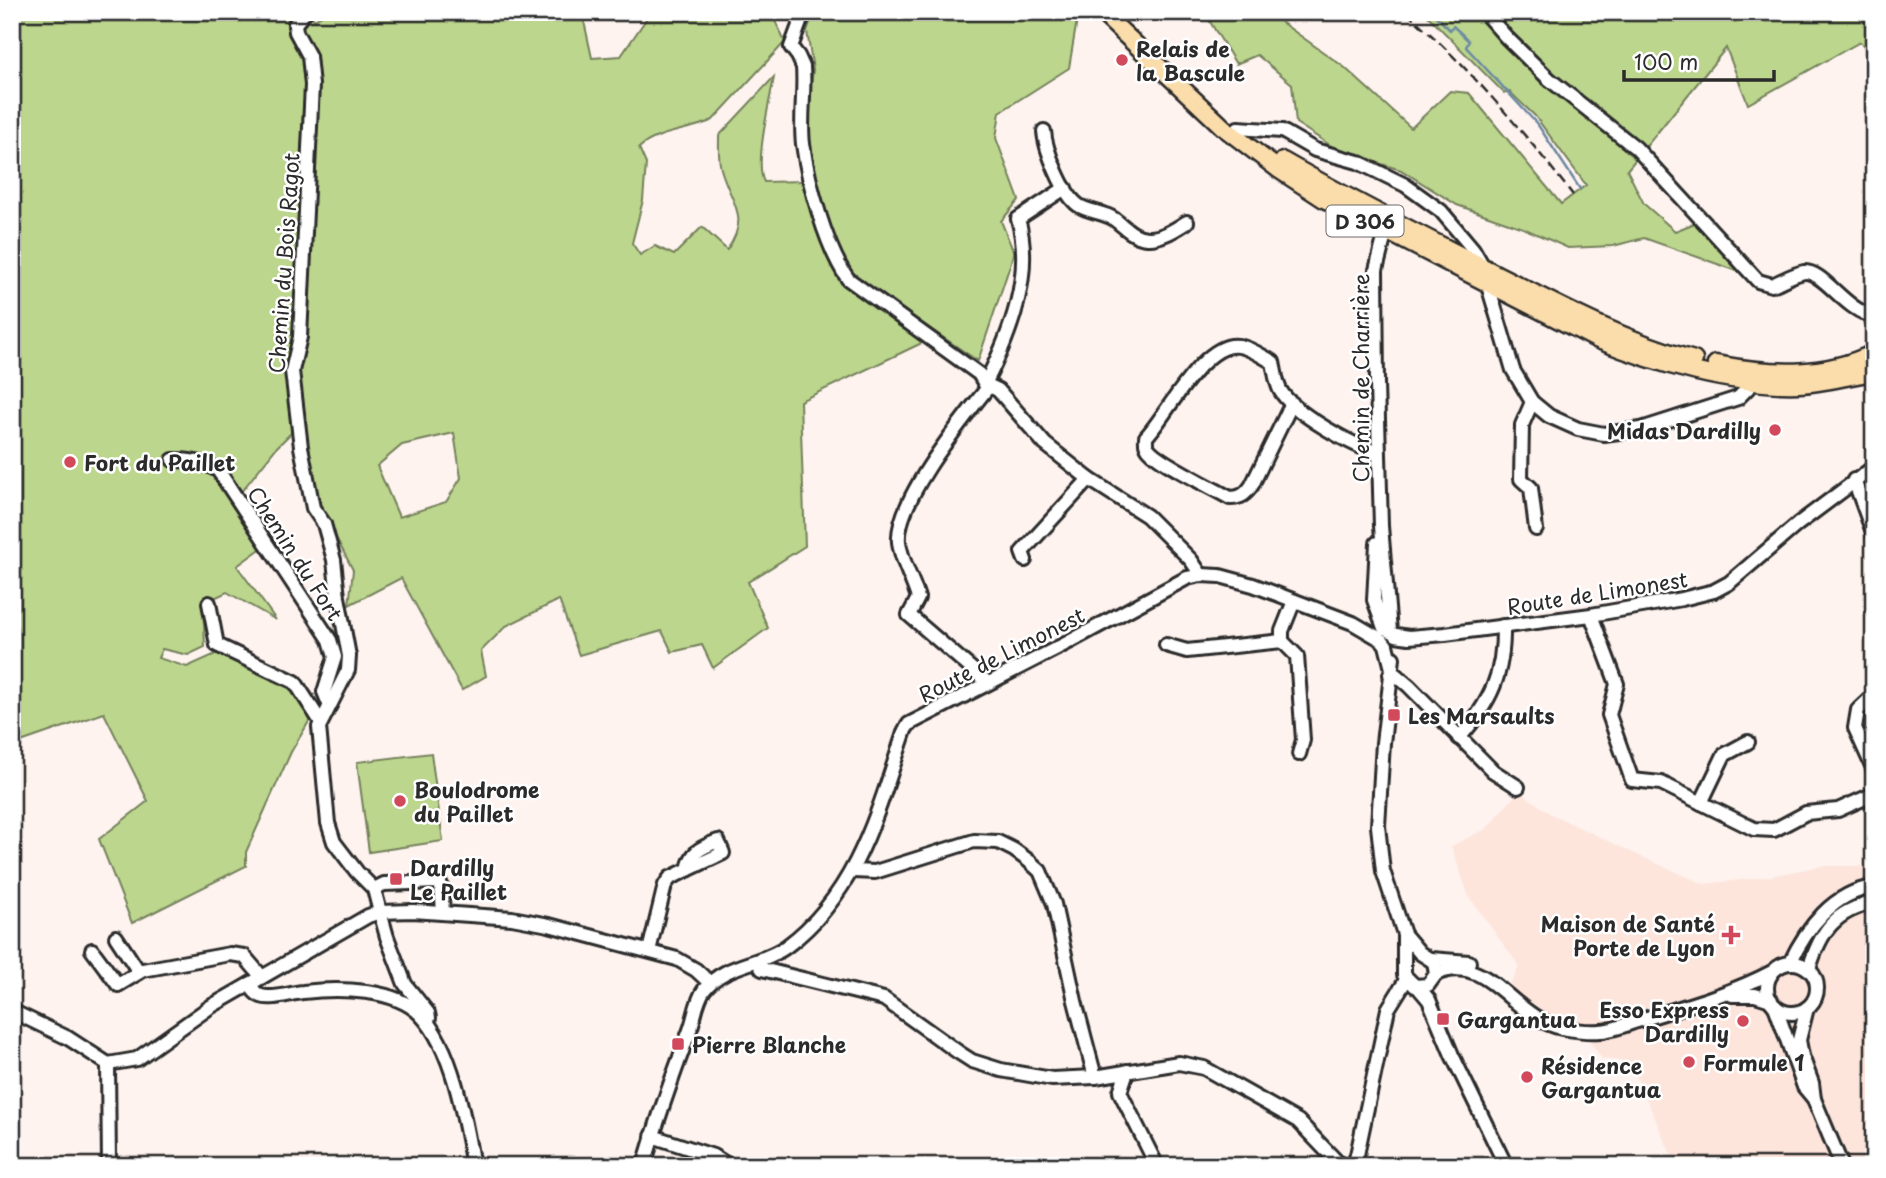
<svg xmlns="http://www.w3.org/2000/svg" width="1886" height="1178" viewBox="0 0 1886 1178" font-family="'Playpen Sans',sans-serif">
  <rect width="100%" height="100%" fill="#fef3ef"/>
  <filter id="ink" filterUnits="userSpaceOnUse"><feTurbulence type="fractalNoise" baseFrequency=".0143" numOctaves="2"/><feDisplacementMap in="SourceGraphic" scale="14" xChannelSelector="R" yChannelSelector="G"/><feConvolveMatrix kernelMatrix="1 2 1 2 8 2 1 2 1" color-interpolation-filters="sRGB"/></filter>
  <g filter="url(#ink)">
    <polygon fill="#fde5dc" points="1519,791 1551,814 1642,857 1704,884 1765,877 1821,866 1874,866 1874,1166 1676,1166 1630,1062 1602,1059 1580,1027 1561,1023 1535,1011 1508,989 1519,966 1469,897 1451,846 1486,829"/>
    <g fill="#bcd68d" stroke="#74805c" stroke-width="2" fill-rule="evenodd">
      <path d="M12,12H306L315,20L325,12H582L592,58L621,56L651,12H771L785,42L713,120C690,131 657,131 639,148L646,164L643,200L632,243L640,255L655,246L674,255L702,227L727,250C751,215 731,204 721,169C718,159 719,147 719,136L774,77C770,100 754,164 764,182L805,181L828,255L844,285L926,341L800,401L805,546L748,582L768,628L713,668L702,645L672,652L662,631L579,655L559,600L506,626L481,651L486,676L462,690L401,578L349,605L353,570L319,505L303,421L277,447L233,502L263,547L237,566L276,620L227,592L203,603L205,647L188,655L162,649L158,658L187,667L220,652L292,685L311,718L291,752L246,852V866L132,923L99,839L148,801L104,713L12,745ZM454,433L461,478L446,502L399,517L377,466L402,445Z"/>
      <polygon points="814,12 1067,12 1077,20 1069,68 1000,112 996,138 1019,200 1001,221 1014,253 978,361 863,283 845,266 833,237 808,149 808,107 813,70 807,31"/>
      <polygon points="1204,12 1267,12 1344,67 1411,128 1450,91 1469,93 1561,204 1586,185 1535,116 1510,92 1504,93 1424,12 1874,12 1874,56 1860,42 1748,104 1726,48 1627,170 1644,204 1675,231 1695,223 1740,272 1644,238 1613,246 1568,248 1523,228 1457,205 1401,170 1339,151 1296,123 1292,84 1257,55 1236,64"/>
      <polygon points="431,753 443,841 369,852 357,762"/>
    </g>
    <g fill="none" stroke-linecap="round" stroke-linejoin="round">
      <polyline stroke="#6c89a3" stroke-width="2.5" points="1432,12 1450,30 1453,26 1469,41 1466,47 1538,125 1580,189"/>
      <g stroke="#2b2b2b" stroke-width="18">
        <g id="minor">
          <polyline points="305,12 295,24 296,32 309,56 312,85 300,337 292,371 301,447 313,508 324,524 334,560 338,597 349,656 348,670 319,727 328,823 334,842 357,872 374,889 380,912"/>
          <path d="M804,12L791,47L798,56L803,67C805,92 800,118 803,144C808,182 826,248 848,279L979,374L985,384L998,390L1045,444L1089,479L1147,516L1191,560L1201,575"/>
          <path d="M1484,12L1507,38L1549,79L1636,148L1758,281L1772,285C1782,281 1793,274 1804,272C1823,270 1846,312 1874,316"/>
          <polyline points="1238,128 1282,131 1315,150 1358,162 1405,185 1441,211 1473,249 1484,268"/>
          <path d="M1044,131C1045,149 1063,194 1078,205C1088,212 1104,212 1114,219C1125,227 1133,237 1147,238C1161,239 1176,229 1187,222"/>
          <polyline points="1386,231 1376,270 1377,384 1381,526 1390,631"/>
          <polyline points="1487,282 1513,370 1532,402 1549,416 1578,429 1604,434 1641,429 1738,398 1754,382"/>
          <path d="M985,384C1010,335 1034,274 1018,219L1065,188"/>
          <polyline points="1532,402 1522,425 1521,479 1531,488 1536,529"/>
          <path d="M1292,403L1252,485C1246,494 1241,498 1230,498C1213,488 1156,461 1148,448C1145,444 1146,442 1146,437C1167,415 1204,340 1239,346C1251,348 1263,357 1273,362C1275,371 1276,382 1280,390C1293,413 1353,446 1378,453"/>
          <path d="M173,460C190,460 203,462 218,470L330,640L335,657L324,692L329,704"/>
          <polyline points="1854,480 1874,535"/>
          <polyline points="1377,543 1374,600 1384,628"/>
          <polyline points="1025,560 1022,552 1089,479"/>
          <polyline points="1294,601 1282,631 1282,641 1297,656 1303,740 1299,754"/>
          <polyline points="209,603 217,645 295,682 321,722"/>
          <polyline points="1591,615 1617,684 1609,715 1632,780 1661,783 1754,829 1774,830 1806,813 1838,810 1874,794"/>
          <polyline points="1396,635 1409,637 1445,634 1591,615 1682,599 1714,591 1729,583 1798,524 1874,467"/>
          <polyline points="1166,645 1187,651 1282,641"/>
          <polyline points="1393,658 1383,743 1378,826 1383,871 1404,934 1404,975 1415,986 1428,985 1436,974 1434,962 1420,953 1404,934"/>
          <polyline points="1390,674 1396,675 1409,686 1493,771 1518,787"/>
          <path d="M988,683L909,615L918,598C913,580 901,561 899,542C895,501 963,419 989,386"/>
          <polyline points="1874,695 1858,710 1855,728 1874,770"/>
          <path d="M1459,738C1491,702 1504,674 1503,626"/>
          <polyline points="1701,803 1724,755 1748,742"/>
          <polyline points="853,871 875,872 974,841 998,842 1014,850 1029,861 1040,871 1054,904 1075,1001 1095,1077"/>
          <polyline points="374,889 384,884 439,882 441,885 443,912"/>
          <polyline points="382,919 387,937 405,984 428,1013 429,1018"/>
          <polyline points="116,937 139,972"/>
          <polyline points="92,950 118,985 143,970 230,954 244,956 262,977"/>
          <path d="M649,951L665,885L670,878L723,853L718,841C701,848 691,851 688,870"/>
          <polyline points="1431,959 1469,962"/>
          <polyline points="758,962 762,969 884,999 958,1052 972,1061 1001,1070 1052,1079 1095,1077 1179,1063 1204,1068 1298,1121 1341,1166"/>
          <path d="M1790,963C1806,929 1833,892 1874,887"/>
          <circle cx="1792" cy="988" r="25"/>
          <path d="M1809,969C1820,933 1834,910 1874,903"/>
          <path d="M1436,974C1489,951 1511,1018 1562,1028C1573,1030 1588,1032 1600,1031C1613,1031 1628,1023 1641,1020C1686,1006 1730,994 1772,972"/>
          <path d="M250,984C253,989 255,994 261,996C272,1000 291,993 303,992C338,988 396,988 421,1015C453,1048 465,1121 473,1166"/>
          <polyline points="1418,987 1429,1000 1452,1055 1506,1166"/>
          <polyline points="1732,995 1755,995 1771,1000"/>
          <polyline points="1775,1006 1804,1087 1814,1099"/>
          <polyline points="1807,1008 1799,1040 1802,1056 1812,1083 1814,1099 1842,1166"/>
          <polyline points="12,1011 68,1038 108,1064 137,1059 210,1007 368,916 380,912 413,911 512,918 549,925 677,959 696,970 710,983"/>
          <polyline points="108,1064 109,1166"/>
          <polyline points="1127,1071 1120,1092 1157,1166"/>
          <polyline points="652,1136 713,1156 729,1166"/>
          <path d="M644,1166C657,1119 673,1075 690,1030C695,1017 696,1001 704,990C724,963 762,965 787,946C858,893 878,810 905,730L909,724L1069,642L1187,578L1201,575L1220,576L1253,585L1353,623L1382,640L1386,645L1391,665"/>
          <polyline points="1350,1166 1355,1162 1357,1155 1388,1009 1406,980"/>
        </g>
      </g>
      <g stroke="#2b2b2b" stroke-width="21">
        <g id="major">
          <path d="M1101,12L1223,127L1278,169L1324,199L1596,339C1657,364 1733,386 1799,384C1825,383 1849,375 1874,372"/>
          <path d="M1283,161C1349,199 1417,233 1485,268C1553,303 1619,339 1694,360"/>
          <path d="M1716,364C1769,374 1824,378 1874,353"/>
        </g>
      </g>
      <use href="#minor" stroke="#fff" stroke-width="12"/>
      <use href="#major" stroke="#fbdcab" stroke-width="16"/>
      <path stroke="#2b2b2b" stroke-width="2.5" stroke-dasharray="10 5" stroke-linecap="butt" d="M1406,12C1469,67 1522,130 1573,195"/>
    </g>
  </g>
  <g fill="#d1495b" stroke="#fff" stroke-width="2.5">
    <circle cx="1122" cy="60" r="7"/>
    <circle cx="1775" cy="430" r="7"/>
    <circle cx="70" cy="462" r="7"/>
    <rect x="1387" y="708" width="14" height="14" rx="3.5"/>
    <circle cx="400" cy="801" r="7"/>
    <rect x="389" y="872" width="14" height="14" rx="3.5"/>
    <path d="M1727.5 924.5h7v7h7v7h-7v7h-7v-7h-7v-7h7z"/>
    <rect x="1436" y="1012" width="14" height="14" rx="3.5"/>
    <circle cx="1743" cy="1021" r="7"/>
    <rect x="671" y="1037" width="14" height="14" rx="3.5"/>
    <circle cx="1689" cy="1062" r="7"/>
    <circle cx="1527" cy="1077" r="7"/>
  </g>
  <g text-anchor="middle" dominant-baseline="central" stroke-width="5" stroke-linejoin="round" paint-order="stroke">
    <rect fill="#fff" stroke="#6b6b6b" stroke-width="2" x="1326.5" y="205.5" width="77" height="31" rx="5"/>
    <g font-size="19" font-weight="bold" fill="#2b2b2b">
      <text x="1365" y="221">D 306</text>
    </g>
    <g font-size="21" font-weight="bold" fill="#2b2b2b" stroke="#fff" text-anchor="start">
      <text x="1136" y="48">Relais de<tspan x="1136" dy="24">la Bascule</tspan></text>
      <text x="1761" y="430" text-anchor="end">Midas Dardilly</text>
      <text x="84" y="462">Fort du Paillet</text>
      <text x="1408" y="715">Les Marsaults</text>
      <text x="414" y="789">Boulodrome<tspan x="414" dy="24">du Paillet</tspan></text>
      <text x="410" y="867">Dardilly<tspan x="410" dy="24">Le Paillet</tspan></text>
      <text x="1715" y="923" text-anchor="end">Maison de Santé<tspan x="1715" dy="24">Porte de Lyon</tspan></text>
      <text x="1729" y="1009" text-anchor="end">Esso Express<tspan x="1729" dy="24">Dardilly</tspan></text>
      <text x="1457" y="1019">Gargantua</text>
      <text x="692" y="1044">Pierre Blanche</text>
      <text x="1703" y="1062">Formule 1</text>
      <text x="1541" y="1065">Résidence<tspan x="1541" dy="24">Gargantua</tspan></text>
    </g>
    <g font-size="21" fill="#2b2b2b" stroke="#fff">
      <text transform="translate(283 263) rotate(-86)">Chemin du Bois Ragot</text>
      <text transform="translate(1360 378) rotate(-90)">Chemin de Charrière</text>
      <text transform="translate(296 553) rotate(57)">Chemin du Fort</text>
      <text transform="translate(1597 592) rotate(-9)">Route de Limonest</text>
      <text transform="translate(1001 654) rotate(-27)">Route de Limonest</text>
    </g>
  </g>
  <rect width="1886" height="1178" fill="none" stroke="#fff" stroke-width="42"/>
  <rect x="21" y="21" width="1844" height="1136" fill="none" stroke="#2b2b2b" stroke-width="2.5" filter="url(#ink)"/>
  <path d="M1624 70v10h150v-10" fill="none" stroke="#2b2b2b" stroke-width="3.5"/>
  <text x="1634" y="70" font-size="21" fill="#2b2b2b" stroke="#ffffff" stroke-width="5" paint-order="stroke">100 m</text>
</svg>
